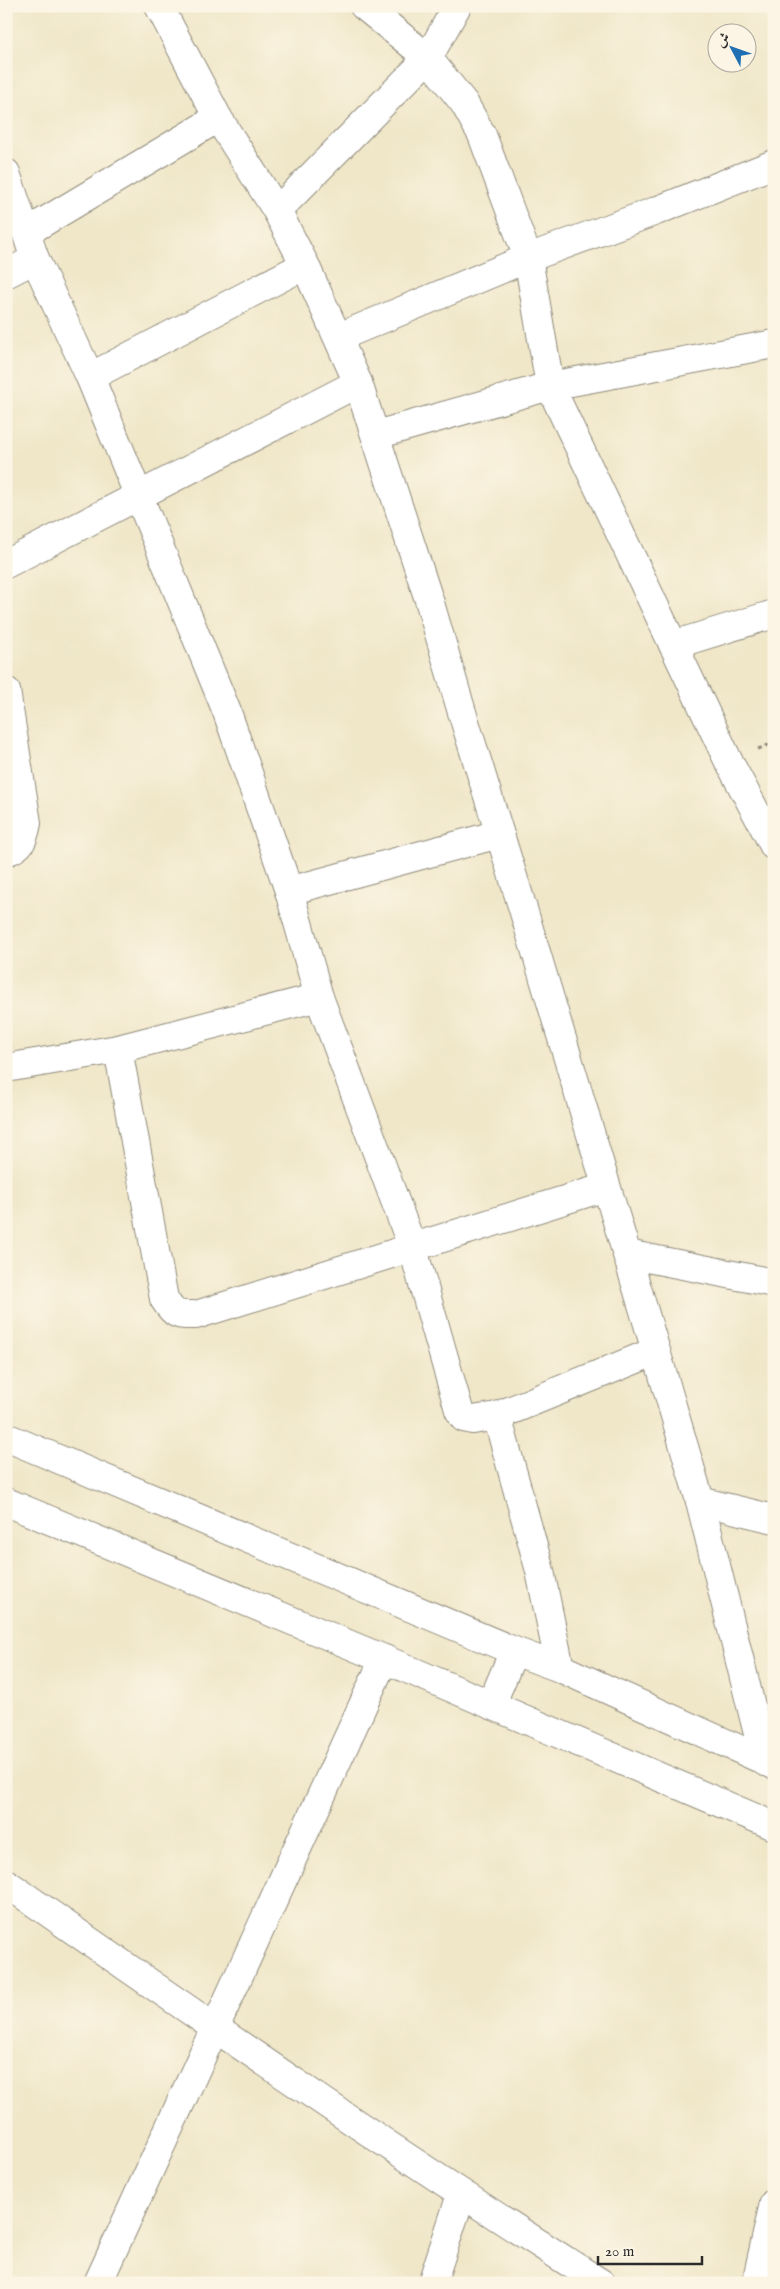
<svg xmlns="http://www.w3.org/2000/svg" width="780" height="2289" viewBox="0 0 780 2289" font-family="'IM FELL English',Amiri,serif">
  <rect width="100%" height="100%" fill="#fcf5e5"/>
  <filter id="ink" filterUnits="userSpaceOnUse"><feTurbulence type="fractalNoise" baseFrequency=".02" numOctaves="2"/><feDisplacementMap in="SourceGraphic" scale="10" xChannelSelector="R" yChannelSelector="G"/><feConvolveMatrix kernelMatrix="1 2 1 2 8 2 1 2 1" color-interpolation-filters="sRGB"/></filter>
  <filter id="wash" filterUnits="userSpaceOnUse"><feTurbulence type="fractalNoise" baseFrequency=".0096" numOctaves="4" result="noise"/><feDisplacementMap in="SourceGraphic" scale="20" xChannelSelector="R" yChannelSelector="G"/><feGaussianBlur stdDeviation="1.12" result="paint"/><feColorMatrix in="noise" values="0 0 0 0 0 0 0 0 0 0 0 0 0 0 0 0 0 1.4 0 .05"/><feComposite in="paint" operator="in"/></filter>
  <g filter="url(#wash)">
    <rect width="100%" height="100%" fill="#f0e7c9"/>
  </g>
  <g filter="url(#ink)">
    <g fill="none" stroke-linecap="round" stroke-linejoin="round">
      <g stroke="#8e897a" stroke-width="30">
        <g id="minor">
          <polyline points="159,6 218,118 277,211 305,265 358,383 430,603 461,709 523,909 656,1351 700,1501 765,1762"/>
          <polyline points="364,6 428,58 464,103 482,135 528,258 550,386 728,760 774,846"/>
          <polyline points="6,173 35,259 90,377 227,712 289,891 319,997 413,1249 459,1410 464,1418 473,1420 497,1416 656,1351"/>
          <polyline points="277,211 428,58 457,6"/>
          <polyline points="27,232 218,118"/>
          <polyline points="6,274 35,259"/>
          <polyline points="339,337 528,258 656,211 774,164"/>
          <polyline points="90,377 305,265"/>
          <polyline points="376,435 550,386 774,344"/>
          <polyline points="6,564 358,383"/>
          <polyline points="673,645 774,614"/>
          <path d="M6,691L27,823C24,838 22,847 6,852"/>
          <polyline points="289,891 499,834"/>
          <path d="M118,1049L164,1299C175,1316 177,1315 196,1315L606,1187"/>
          <polyline points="6,1068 118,1049 319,997"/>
          <polyline points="627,1254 774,1283"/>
          <polyline points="497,1416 540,1571 560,1668"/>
          <polyline points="700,1501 774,1519"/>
          <path d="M6,1883C202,2020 398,2155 601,2283"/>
          <polyline points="98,2283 384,1659"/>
          <polyline points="432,2283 461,2195"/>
          <polyline points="756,2283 774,2203"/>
        </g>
      </g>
      <g stroke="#8e897a" stroke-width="30">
        <g id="tertiary">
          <polyline points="6,1437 514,1651 560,1668 774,1765"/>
          <polyline points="6,1502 384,1659 774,1826"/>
          <polyline points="491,1705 514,1651"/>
        </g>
      </g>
      <polyline stroke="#8e897a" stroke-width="3" stroke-dasharray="4 4" stroke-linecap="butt" points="758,749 774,743"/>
      <use href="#minor" stroke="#fff" stroke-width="28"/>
      <use href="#tertiary" stroke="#fff" stroke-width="28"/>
    </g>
  </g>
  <rect width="780" height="2289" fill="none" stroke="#fcf5e5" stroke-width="25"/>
  <g transform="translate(732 48) rotate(311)"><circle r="24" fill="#fcf5e5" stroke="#a8a49b"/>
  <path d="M0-4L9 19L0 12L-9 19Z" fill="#1f6fb2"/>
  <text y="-8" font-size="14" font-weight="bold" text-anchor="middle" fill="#2b2b2b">ش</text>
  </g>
  <path d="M598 2256v8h104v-8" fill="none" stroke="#2b2b2b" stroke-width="2.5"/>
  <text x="605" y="2256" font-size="15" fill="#2b2b2b" stroke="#fcf5e5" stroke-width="4" paint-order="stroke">20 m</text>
</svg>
